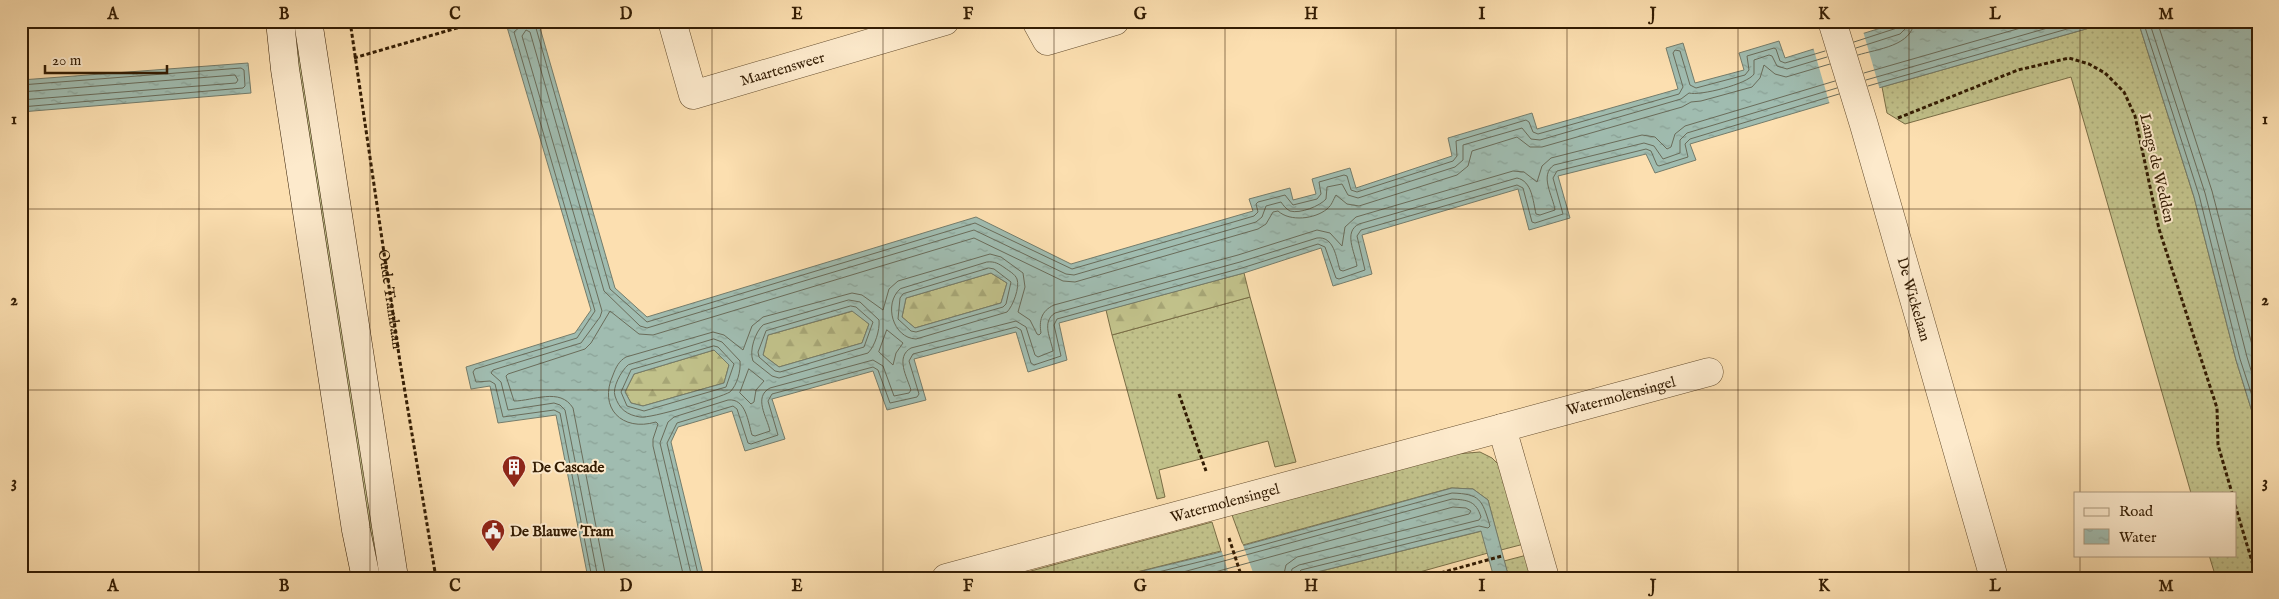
<svg xmlns="http://www.w3.org/2000/svg" width="2279" height="599" viewBox="0 0 2279 599" font-family="'IM FELL English',serif">
  <defs>
    <pattern id="grass-dots" width="8" height="8" patternUnits="userSpaceOnUse" patternTransform="scale(1.25)"><rect width="8" height="8" fill="#c1c18a"/><path d="M2 2h.1M6 6h.1" fill="none" stroke="#a6a575" stroke-width="1.8" stroke-linecap="round"/></pattern>
    <pattern id="forest-firs" width="22" height="20" patternUnits="userSpaceOnUse" patternTransform="scale(1.25)"><rect width="22" height="20" fill="#c1c18a"/><path d="M5 1l3.5 6h-7zM16 11l3.5 6h-7z" fill="#a6a575"/></pattern>
    <pattern id="water-ripples" width="26" height="14" patternUnits="userSpaceOnUse" patternTransform="scale(1.25)"><rect width="26" height="14" fill="#a0bcb0"/><path d="M2 4q2-2 4 0t4 0M15 11q2-2 4 0t4 0" fill="none" stroke="#8aa196"/></pattern>
  </defs>
  <rect width="100%" height="100%" fill="#fcdfb0"/>
  <filter id="stains"><feTurbulence type="fractalNoise" baseFrequency=".004" numOctaves="4"/><feColorMatrix values="0 0 0 0 .2 0 0 0 0 .09 0 0 0 0 .02 0 0 0 .5 -.17"/></filter>
  <radialGradient id="worn" r=".72"><stop offset=".6" stop-color="#630" stop-opacity="0"/><stop offset="1" stop-color="#630" stop-opacity=".3"/></radialGradient>
  <g fill="url(#grass-dots)" stroke="#7a6e46">
    <polygon points="289,21 298,21 386,578 377,578"/>
    <polygon points="2114,21 2138,21 2194,197 2236,360 2258,431 2258,578 2216,578 2209,555 2235,555 2235,493 2191,493 2071,77 1905,124 1887,113 1882,87"/>
    <polygon points="1250,297 1296,462 1275,467 1268,441 1159,470 1165,497 1157,499 1112,335"/>
    <polygon points="1480,452 1492,458 1502,468 1524,544 1501,550 1488,500 1473,489 1451,488 1243,545 1232,515 1456,454"/>
    <polygon points="1212,522 1221,551 1113,578 1005,578"/>
    <polygon points="1482,531 1488,553 1398,578 1293,578"/>
    <polygon points="1527,555 1533,578 1509,578 1504,561"/>
  </g>
  <g fill="url(#forest-firs)" stroke="#7a6e46">
    <polygon points="991,273 1007,283 1001,303 915,328 902,317 906,298"/>
    <polygon points="1244,273 1250,297 1112,335 1106,310"/>
    <polygon points="853,311 869,324 862,343 779,367 763,355 768,335"/>
    <polygon points="714,350 729,365 724,383 643,406 631,403 625,392 634,374"/>
  </g>
  <g fill="url(#water-ripples)" stroke="#747c6b" fill-rule="evenodd">
    <path d="M522,21H538L615,288L647,317L976,217L1071,264L1253,211L1249,199L1290,188L1293,200L1316,194L1312,179L1350,168L1356,188L1452,156L1448,138L1532,113L1537,129L1678,89L1666,48L1683,43L1695,83L1744,70L1739,53L1779,41L1785,58L1903,21H2114L1882,87L1690,144L1696,160L1655,173L1646,154L1558,176L1570,218L1529,230L1518,189L1362,235L1372,274L1333,286L1321,248L1244,273L1059,323L1067,360L1028,372L1016,332L914,359L926,400L887,410L873,371L772,399L785,439L745,451L732,411L678,427L671,442L704,578H588L556,415L498,423L490,386L471,389L466,367L575,333L591,310L507,27ZM991,273L1007,283L1001,303L915,328L902,317L906,298ZM852,311L869,324L862,343L779,367L763,355L768,335ZM714,350L729,365L724,383L643,406L631,403L625,392L634,374Z"/>
    <polygon points="2138,21 2258,21 2258,431 2236,360 2194,197"/>
    <polygon points="248,63 251,93 21,112 21,80"/>
    <polygon points="1452,488 1473,489 1488,500 1509,578 1494,578 1481,531 1293,578 1113,578 1213,554"/>
  </g>
  <g fill="#fcdfb0">
    <polygon points="1863,31 1880,90 1830,105 1813,47"/>
    <polygon points="1242,543 1243,545 1255,578 1230,578 1221,549"/>
  </g>
  <g fill="none" stroke-linecap="round" stroke-linejoin="round">
    <g stroke="#6a6c5a" stroke-width="1">
      <polyline points="522,21 521,26 514,32 595,311 577,338 475,369 473,372 476,382 490,381 495,384 503,417 554,410 560,413 592,578"/>
      <polyline points="534,21 610,289 647,322 975,223 1072,269 1254,216 1258,212 1256,204 1258,202 1285,195 1293,205 1317,199 1321,194 1319,182 1344,175 1347,176 1351,190 1357,192 1453,161 1457,156 1456,141 1526,120 1529,122 1533,132 1538,134 1679,94 1683,87 1673,53 1675,50 1680,51 1690,85 1696,88 1745,75 1749,70 1747,56 1774,48 1776,49 1780,61 1785,63 1825,51"/>
      <polyline points="2143,21 2199,195 2240,359 2258,414"/>
      <polyline points="2149,21 2205,193 2247,357 2258,393"/>
      <polyline points="2157,21 2212,191 2258,368"/>
      <polyline points="1854,42 1897,28 1901,21"/>
      <polyline points="1856,48 1900,34 1905,29 1907,21"/>
      <path d="M1858,55C1877,49 1913,46 1914,21"/>
      <polyline points="1864,73 2045,21"/>
      <polyline points="1866,80 2072,21"/>
      <polyline points="21,85 241,68 244,70 245,86 243,88 21,107"/>
      <polyline points="1868,86 2095,21"/>
      <polyline points="21,92 235,75 238,80 236,83 21,100"/>
      <path d="M987,262C995,261 999,264 1005,268C1009,271 1015,274 1017,279C1020,287 1013,306 1007,312L916,339C893,338 883,304 900,289Z"/>
      <polygon points="989,268 994,269 1011,282 1006,304 1003,307 916,332 911,331 898,319 900,298 903,294"/>
      <path d="M849,300L860,302L879,320C880,330 875,346 868,353L779,378L772,376L753,361C749,351 755,332 763,325Z"/>
      <polygon points="851,306 856,307 873,322 864,347 780,372 775,371 759,357 758,352 766,331"/>
      <polygon points="887,330 903,343 896,353 893,365 879,352"/>
      <path d="M714,339L722,342L740,361C741,371 737,385 730,392C719,398 650,419 640,417C627,415 619,409 615,396C612,388 621,371 628,365Z"/>
      <polygon points="714,346 718,347 734,364 726,387 644,411 627,406 621,392 631,370"/>
      <polygon points="749,369 764,381 756,390 754,402 751,404 740,393"/>
      <path d="M598,578L565,410L560,405L554,403L508,410L501,382L491,373L493,370L581,343L600,317L602,311L522,36L526,30L530,32L604,291L640,326L647,328L974,230L1066,274L1074,275L1256,222L1262,217L1266,206L1281,202C1283,205 1286,209 1290,211C1300,214 1320,206 1326,199L1327,187L1342,184L1348,195L1358,198L1455,167L1463,160V145L1522,128L1531,139L1540,140L1681,99L1689,93C1700,96 1748,84 1754,74V60L1769,55L1772,56L1777,66L1787,69L1827,57"/>
      <path d="M606,578L573,408C560,387 533,401 514,401L506,376L508,374L585,349L591,343L610,311L639,334L653,335L974,238L1063,281L1075,282L1258,229L1266,224L1273,212L1278,211C1290,222 1315,219 1327,209C1332,205 1333,200 1336,195L1347,204L1359,206L1457,175L1468,166L1472,151L1517,137L1530,147H1542L1682,107L1691,102L1701,101L1752,87L1760,78L1764,65L1775,74L1786,77L1830,64"/>
      <path d="M684,578L653,446V439L658,424L656,422C622,432 598,408 613,375C616,367 619,361 626,357L713,332L724,335L743,350L752,326L763,317L852,293L862,295L883,310L889,289L898,281L990,254L1001,257L1023,273L1025,287L1018,312L1030,320L1037,334L1039,335L1041,333C1039,321 1041,311 1054,305L1238,255L1317,230L1330,233L1342,246L1345,227L1356,217L1513,171L1524,172L1537,182L1542,166L1551,158L1642,135L1655,137L1667,149L1671,147L1675,134L1685,126L1835,81"/>
      <path d="M692,578L660,443L668,422L674,417L728,400C746,398 748,422 752,435L755,436L770,431C767,417 753,397 770,388L873,360L883,366L894,396L909,393L911,390C907,377 895,357 911,348L1016,321L1026,327L1035,355L1038,357L1053,351C1051,339 1041,322 1055,313L1240,262L1317,238C1334,236 1336,257 1340,270L1343,271L1357,266C1355,252 1343,232 1359,224L1517,178C1532,181 1533,201 1536,214L1540,215L1555,210C1553,196 1539,175 1554,165L1644,143L1654,146L1663,159L1680,153V140L1687,133L1837,88"/>
      <polyline points="699,578 667,443 677,423 733,406 737,409 748,443 751,444 778,435 768,401 772,394 873,367 878,370 890,403 917,397 919,394 909,361 913,354 1016,327 1021,330 1031,363 1034,365 1061,356 1054,325 1057,319 1242,268 1318,244 1325,247 1336,278 1339,279 1365,270 1357,236 1361,230 1517,185 1523,188 1532,222 1535,223 1563,214 1553,178 1557,171 1646,149 1651,151 1657,165 1659,166 1688,157 1685,144 1690,139 1839,94"/>
      <path d="M1134,578L1215,558L1452,493C1480,494 1482,499 1490,526L1488,528L1479,526L1301,570L1298,573L1297,578"/>
      <path d="M1161,578L1452,499C1468,500 1476,501 1481,517L1479,520L1299,565L1292,569L1290,578"/>
      <polyline points="1193,578 1453,507 1466,508 1471,511 1469,514 1297,557 1286,565 1283,578"/>
    </g>
    <g stroke="#654d2e" stroke-width="29">
      <g id="street">
        <path id="s2" d="M672,21L693,95L945,21"/>
        <polyline points="1036,21 1047,41 1115,21"/>
        <path id="s3" d="M1832,21L1864,125L1994,578"/>
        <polyline points="1502,428 1545,578"/>
        <path id="s4" d="M946,578L1709,372"/>
      </g>
    </g>
    <g stroke="#331c03" stroke-width="29">
      <g id="secondary">
        <polyline points="280,21 285,69 356,530 366,578"/>
        <polyline points="308,21 394,578"/>
      </g>
    </g>
    <g stroke="#331c03" stroke-width="3" stroke-dasharray="4 2.5" stroke-linecap="butt">
      <path id="s1" d="M350,21L400,362L436,578"/>
      <polyline points="354,58 481,21"/>
      <polyline points="1898,118 2018,70 2069,58 2089,64 2105,73 2124,92 2135,116 2159,229 2217,408 2218,445 2232,493"/>
      <polyline points="1179,394 1206,471"/>
      <polyline points="2235,505 2257,578"/>
      <polyline points="1229,538 1242,578"/>
      <polyline points="1422,578 1502,556"/>
    </g>
    <use href="#street" stroke="#fdeacc" stroke-width="28"/>
    <use href="#secondary" stroke="#fdeacc" stroke-width="28"/>
  </g>
  <path fill="none" stroke="#331c03" stroke-width="1" stroke-opacity="0.55" d="M199,21V578M370,21V578M541,21V578M712,21V578M883,21V578M1054,21V578M1225,21V578M1396,21V578M1567,21V578M1738,21V578M1909,21V578M2080,21V493M21,209H2258M21,390H2258M2080,555V578"/>
  <defs>
    <g id="building-pin" transform="scale(1.25)"><path d="M0 17L-7.5 6A9.5 9.5 0 1 1 7.5 6Z" fill="#8f2418" stroke="#fdeacc"/><path d="M-4-6H4V6H1V3H-1V6H-4ZM-2.5-4.3h1.7v1.8h-1.7ZM.8-4.3h1.7v1.8H.8ZM-2.5-1h1.7V.8h-1.7ZM.8-1h1.7V.8H.8Z" fill="#fff"/></g>
    <g id="civic-pin" transform="scale(1.25)"><path d="M0 17L-7.5 6A9.5 9.5 0 1 1 7.5 6Z" fill="#8f2418" stroke="#fdeacc"/><path d="M-.6-6.5H3V-4.5H.6V-3L4-1V1h2V6H-6V1h2V-1L-.6-3ZM-1.2 2.5V6h2.4V2.5Z" fill="#fff"/></g>
  </defs>
  <g fill-rule="evenodd">
    <use href="#building-pin" x="514" y="467"/>
    <use href="#civic-pin" x="493" y="531"/>
  </g>
  <g text-anchor="middle" dominant-baseline="central" stroke-width="4" stroke-linejoin="round" paint-order="stroke">
    <g font-size="15" fill="#331c03" stroke="#fdeacc">
      <text stroke="none"><textPath href="#s2" startOffset="170">Maartensweer</textPath></text>
      <text transform="translate(2157 168) rotate(77)">Langs de Wedden</text>
      <text stroke="none"><textPath href="#s3" startOffset="290">De Wickelaan</textPath></text>
      <text stroke="none"><textPath href="#s1" startOffset="281">Oude Trambaan</textPath></text>
      <text stroke="none"><textPath href="#s4" startOffset="699">Watermolensingel</textPath></text>
      <text stroke="none"><textPath href="#s4" startOffset="289">Watermolensingel</textPath></text>
    </g>
    <g font-size="15" font-weight="bold" fill="#331c03" stroke="#fdeacc" text-anchor="start">
      <text x="532" y="467">De Cascade</text>
      <text x="510" y="531">De Blauwe Tram</text>
    </g>
  </g>
  <rect width="2279" height="599" fill="none" stroke="#fcdfb0" stroke-width="55"/>
  <rect x="2074" y="492" width="162" height="65" fill="#fdeacc" stroke="#ac987c"/>
  <rect x="2084" y="508" width="25" height="8" fill="#fdeacc" stroke="#ac987c"/>
  <text x="2119" y="516" font-size="15" fill="#331c03">Road</text>
  <rect x="2084" y="529" width="25" height="15" fill="url(#water-ripples)" stroke="#ac987c"/>
  <text x="2119" y="542" font-size="15" fill="#331c03">Water</text>
  <path d="M45 65v8h122v-8" fill="none" stroke="#331c03" stroke-width="2.5"/>
  <text x="52" y="65" font-size="15" fill="#331c03" stroke="#fdeacc" stroke-width="4" paint-order="stroke">20 m</text>
  <rect x="28" y="28" width="2224" height="544" fill="none" stroke="#331c03" stroke-width="2"/>
  <g font-size="16" text-anchor="middle" font-weight="bold" fill="#331c03">
    <text x="113" y="19">A</text>
    <text x="284" y="19">B</text>
    <text x="455" y="19">C</text>
    <text x="626" y="19">D</text>
    <text x="797" y="19">E</text>
    <text x="968" y="19">F</text>
    <text x="1140" y="19">G</text>
    <text x="1311" y="19">H</text>
    <text x="1482" y="19">I</text>
    <text x="1653" y="19">J</text>
    <text x="1824" y="19">K</text>
    <text x="1995" y="19">L</text>
    <text x="2166" y="19">M</text>
    <text x="14" y="124">1</text>
    <text x="2265" y="124">1</text>
    <text x="14" y="305">2</text>
    <text x="2265" y="305">2</text>
    <text x="14" y="487">3</text>
    <text x="2265" y="487">3</text>
    <text x="113" y="591">A</text>
    <text x="284" y="591">B</text>
    <text x="455" y="591">C</text>
    <text x="626" y="591">D</text>
    <text x="797" y="591">E</text>
    <text x="968" y="591">F</text>
    <text x="1140" y="591">G</text>
    <text x="1311" y="591">H</text>
    <text x="1482" y="591">I</text>
    <text x="1653" y="591">J</text>
    <text x="1824" y="591">K</text>
    <text x="1995" y="591">L</text>
    <text x="2166" y="591">M</text>
  </g>
  <rect width="100%" height="100%" filter="url(#stains)"/>
  <rect width="100%" height="100%" fill="url(#worn)"/>
</svg>
